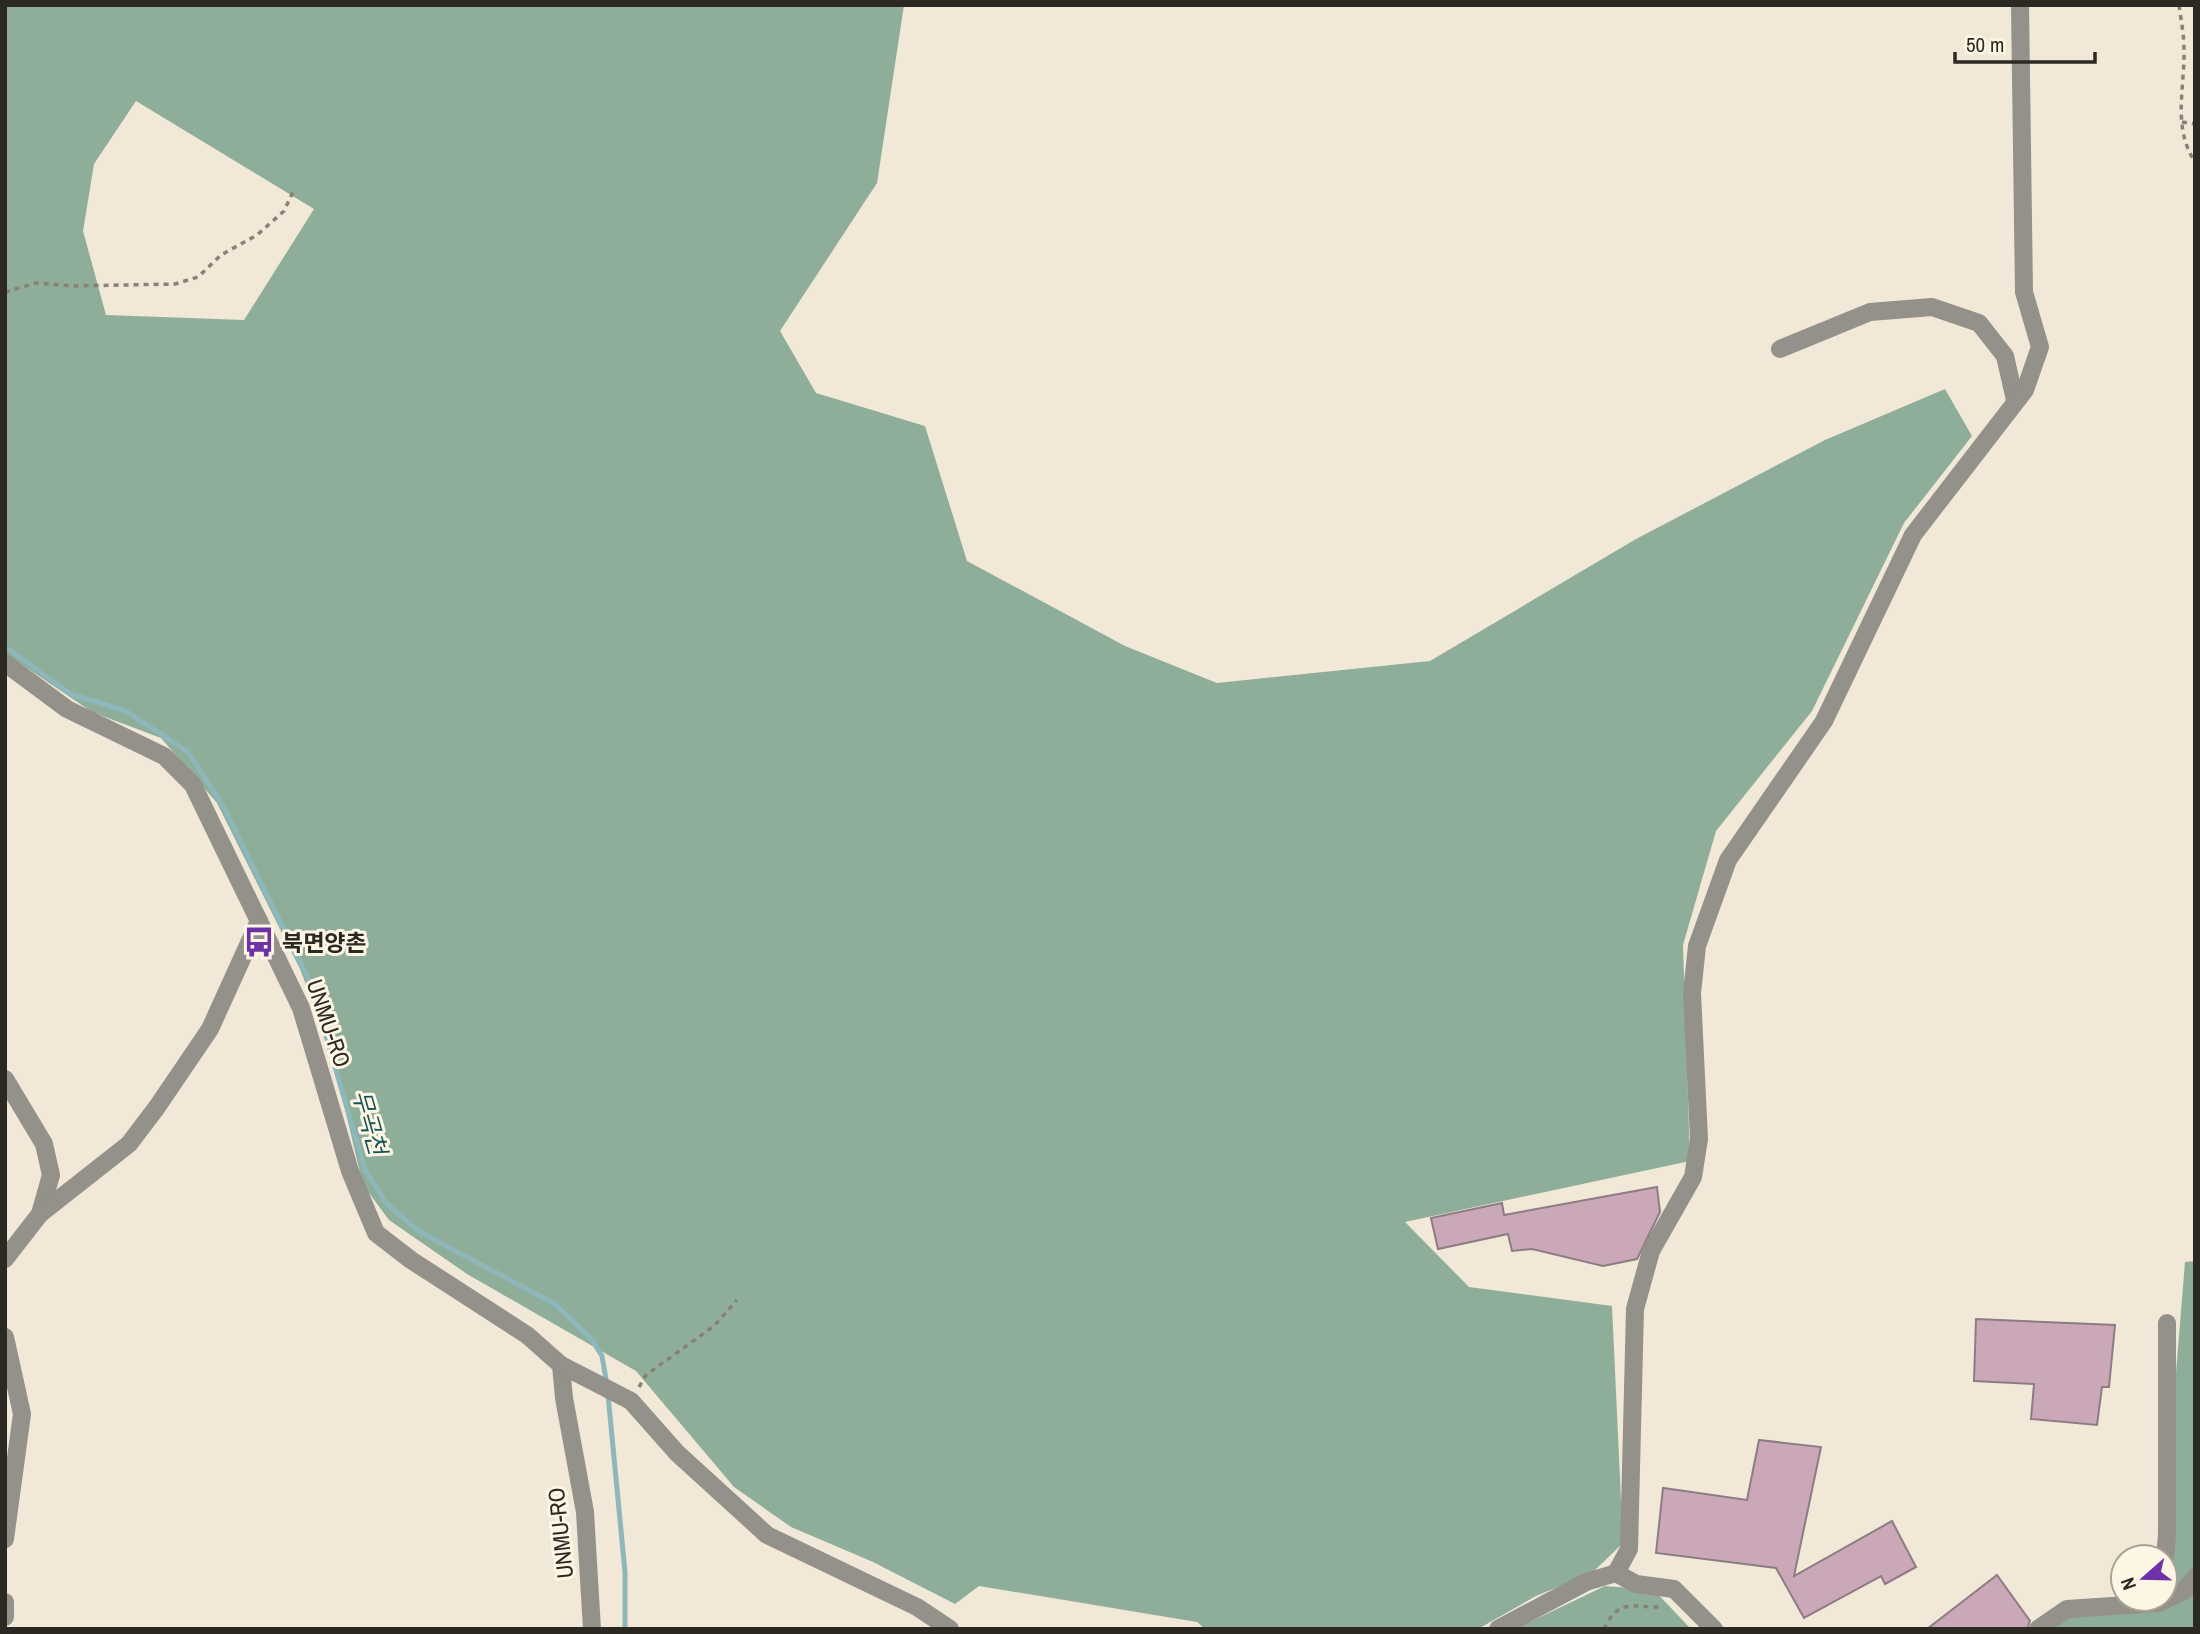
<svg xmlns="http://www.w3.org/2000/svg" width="2200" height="1634" viewBox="0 0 2200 1634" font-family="'Archivo Narrow','Noto Sans KR',sans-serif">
  <rect width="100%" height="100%" fill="#f1e8d8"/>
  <g fill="#8fae99" fill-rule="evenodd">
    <path d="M5,5H904L877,183L780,331L816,393L925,426L967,561L1125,646L1217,683L1430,661L1636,539L1825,440L1945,389L1972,436L1904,523L1812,711L1716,831L1683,945L1690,1161L1405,1222L1469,1287L1612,1306L1623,1543L1592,1573L1536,1596L1478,1629H1205L1197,1622L979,1586L955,1604L873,1562L791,1527L734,1487L636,1371L467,1274L389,1220L363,1185L330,1046L300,969L217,803L161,738L92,712L5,653ZM136,101L314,209L244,320L106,315L83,231L94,164Z"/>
    <polygon points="2195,1261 2195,1629 2055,1629 2067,1617 2165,1599 2165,1557 2161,1557 2185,1262"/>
    <polygon points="1605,1586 1654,1590 1691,1629 1515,1629"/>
  </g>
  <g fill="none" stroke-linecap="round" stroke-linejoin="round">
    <g stroke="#8db7ba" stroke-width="5">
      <polyline points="5,647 71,694 126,711 188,752 224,808 311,984 365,1170 386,1203 418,1231 555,1304 592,1340 602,1356 607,1385"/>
      <polyline points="608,1395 625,1572 625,1629"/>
    </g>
  </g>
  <g fill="#cba8b8" stroke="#8d7c83" stroke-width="2">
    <polygon points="1657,1187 1660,1212 1637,1259 1603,1266 1532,1249 1512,1251 1508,1234 1438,1249 1431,1218 1502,1203 1504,1215"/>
    <polygon points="1976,1319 2115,1325 2109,1387 2102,1387 2097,1425 2031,1419 2034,1384 1974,1381"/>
    <polygon points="1759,1440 1821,1447 1794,1576 1892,1521 1916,1567 1885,1584 1881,1576 1804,1618 1776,1568 1656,1553 1663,1488 1747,1500"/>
    <polygon points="1997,1575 2030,1621 2027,1629 1927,1629"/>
  </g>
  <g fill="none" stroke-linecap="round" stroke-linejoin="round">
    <g stroke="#878176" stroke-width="3.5" stroke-dasharray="5 5" stroke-linecap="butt">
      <path d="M2179,5C2181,20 2184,35 2184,49C2185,88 2172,127 2195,162"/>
      <polyline points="2182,122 2195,124"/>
      <polyline points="5,292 36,283 74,286 175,284 198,277 221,255 257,235 284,211 294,190"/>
      <polyline points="639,1387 646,1375 714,1326 737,1300"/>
      <path d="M1604,1629C1619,1597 1633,1608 1663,1607"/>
    </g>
    <g stroke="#94908a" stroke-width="18">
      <polyline points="1780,349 1870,312 1932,307 1979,323 2005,356 2015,400"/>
      <polyline points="5,663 67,709 164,756 193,785 301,1008 350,1171 376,1233 411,1260 527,1335 561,1365 564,1398 585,1512 592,1629"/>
      <polyline points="5,1079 44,1144 51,1175 40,1214"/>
      <polyline points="5,1259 40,1214 129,1144 157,1107 210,1029 259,921"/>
      <polyline points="5,1337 22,1414 5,1539"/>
      <polyline points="561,1365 631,1401 677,1453 767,1535 917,1607 950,1629"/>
      <polyline points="2165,1557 2167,1535 2167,1323"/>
      <polyline points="1616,1573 1629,1549 1635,1309 1651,1251 1693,1177 1699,1139 1692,993 1697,946 1728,860 1824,721 1913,535 2025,390 2040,347 2024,292 2020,5"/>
      <polyline points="5,1602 5,1617"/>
      <polyline points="1498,1629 1586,1582 1616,1573 1636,1584 1674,1589 1714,1629"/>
      <polyline points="2038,1629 2067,1609 2158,1603 2184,1591 2195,1577"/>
    </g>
  </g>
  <defs>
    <g id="bus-bare" transform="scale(2.415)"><path d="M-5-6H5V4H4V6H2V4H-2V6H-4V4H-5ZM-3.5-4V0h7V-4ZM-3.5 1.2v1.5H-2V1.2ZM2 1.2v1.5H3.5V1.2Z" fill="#6d32a7" stroke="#fef6e5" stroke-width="2.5" paint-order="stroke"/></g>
  </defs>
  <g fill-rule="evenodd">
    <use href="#bus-bare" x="259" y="942"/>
  </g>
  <g text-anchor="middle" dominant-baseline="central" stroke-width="6" stroke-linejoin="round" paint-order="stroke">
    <g font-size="23" font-weight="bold" fill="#2c2922" stroke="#fef6e5" text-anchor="start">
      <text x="282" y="942">북면양촌</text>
    </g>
    <g font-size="23" fill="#2c2922" stroke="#fef6e5">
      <text transform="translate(329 1023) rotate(71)">UNMU-RO</text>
      <text transform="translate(560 1533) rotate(-96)">UNMU-RO</text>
    </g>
    <g font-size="24" font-style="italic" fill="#175458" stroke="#fef6e5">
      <text transform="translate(370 1122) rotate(74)">무곡천</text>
    </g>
  </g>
  <rect width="2200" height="1634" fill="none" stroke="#2c2922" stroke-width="14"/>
  <g transform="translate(2144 1578) rotate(250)"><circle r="33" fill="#fef6e5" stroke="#aaa497" stroke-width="2"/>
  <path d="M0-5L12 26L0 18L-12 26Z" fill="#6d32a7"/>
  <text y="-10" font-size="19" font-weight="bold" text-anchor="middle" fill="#2c2922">N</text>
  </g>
  <path d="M1955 52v10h140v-10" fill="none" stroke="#2c2922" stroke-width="3.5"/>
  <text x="1966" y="52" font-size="21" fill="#2c2922" stroke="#fef6e5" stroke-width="5" paint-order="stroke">50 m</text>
</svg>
